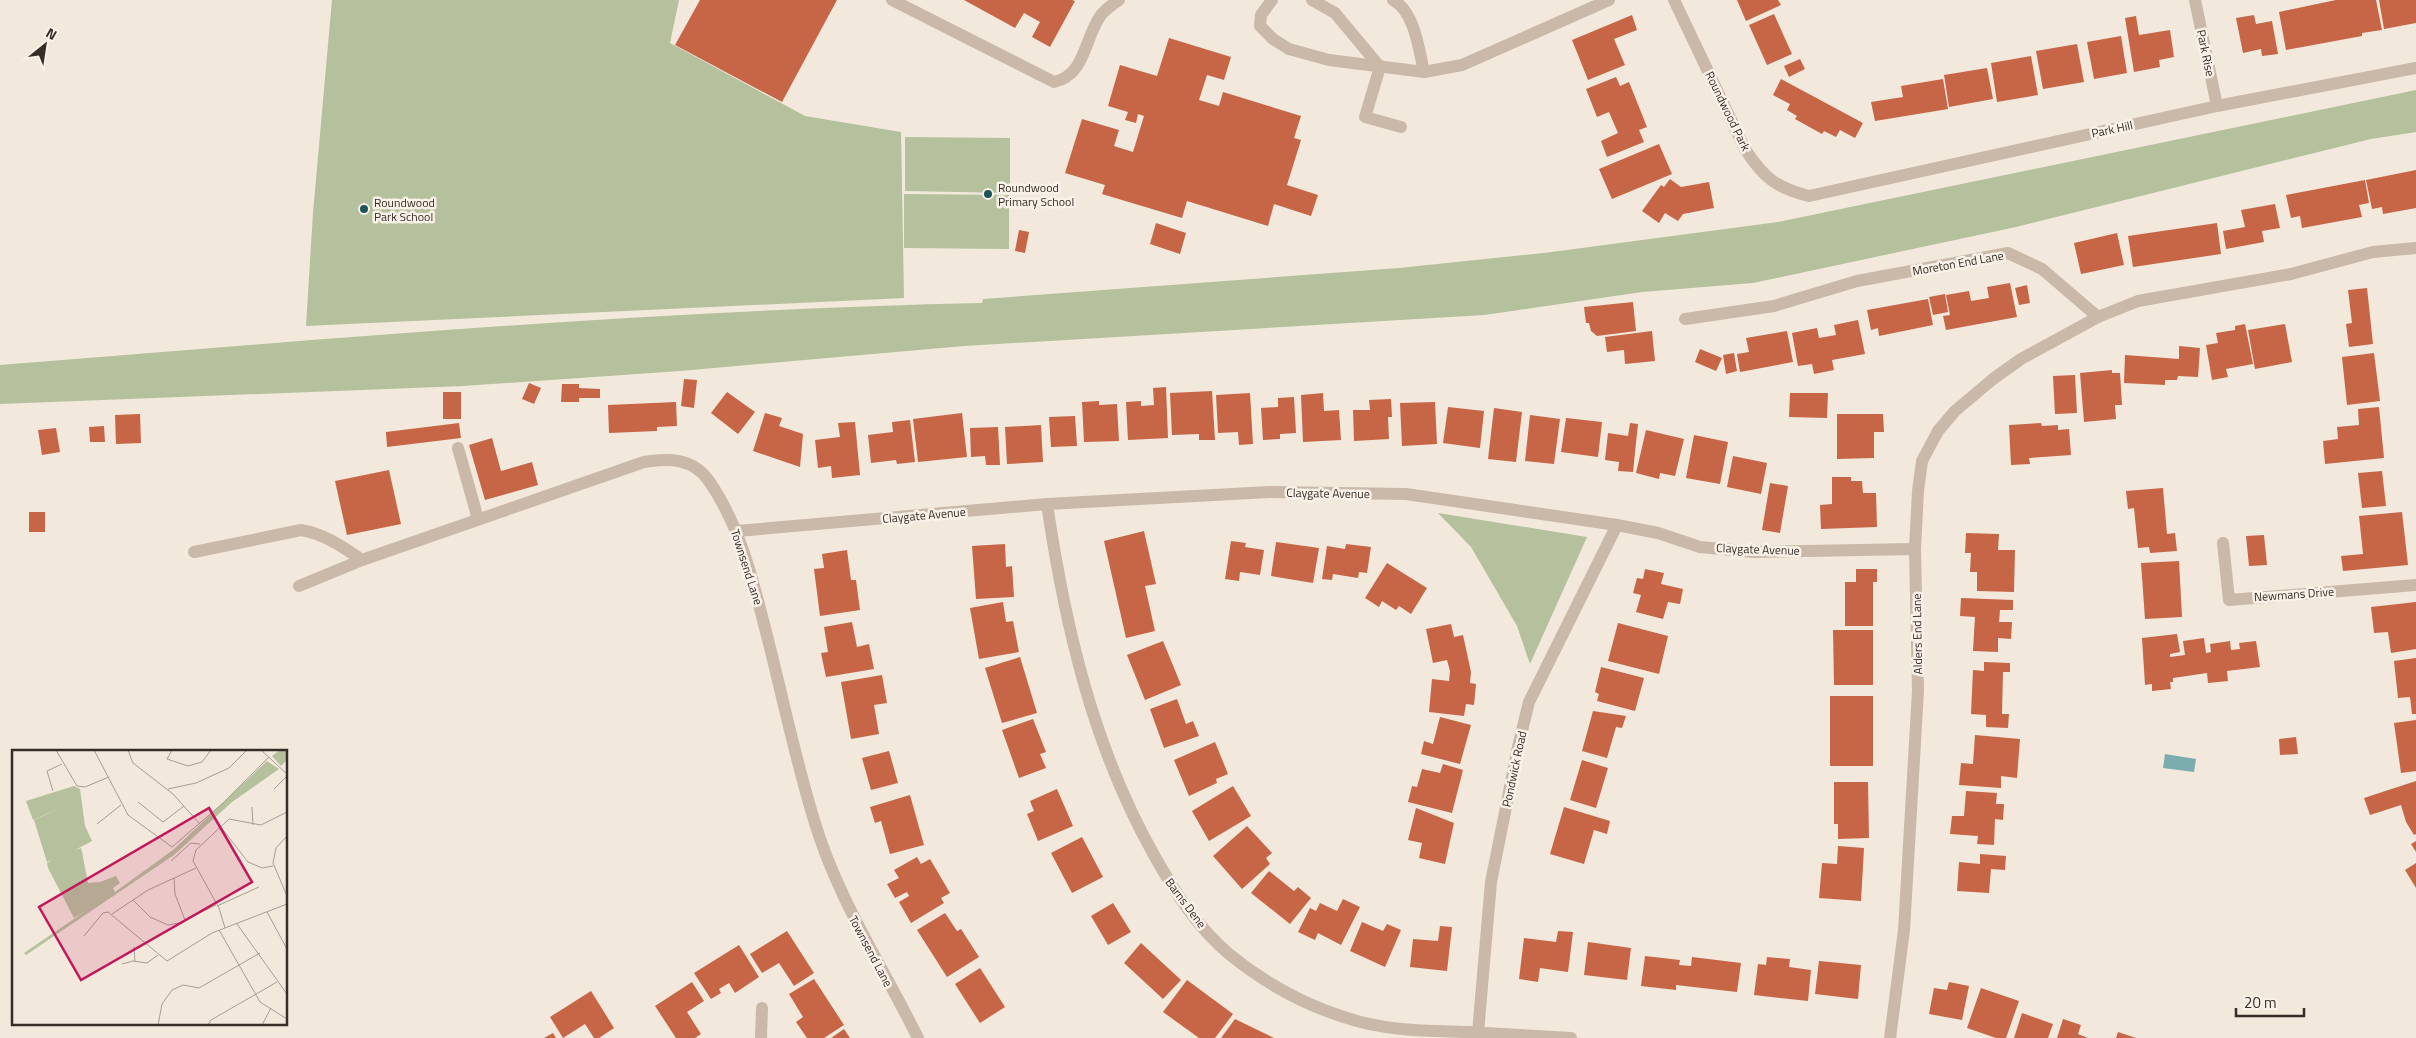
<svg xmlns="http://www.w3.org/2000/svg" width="2416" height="1038" viewBox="0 0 2416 1038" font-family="'Titillium Web',sans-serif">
  <rect width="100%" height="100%" fill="#f2e8dc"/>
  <g fill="#b4c19c">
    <polygon points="332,0 679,0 670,43 805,116 901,132 904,298 306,326 313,213"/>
    <path d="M2416,90V132L2371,139L2016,227L1753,283L1642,292L1484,315L964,346L680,371L463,386L0,404V365C327,339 654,310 982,303L983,299L1399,268L1544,253L1778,222Z"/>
    <polygon points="905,137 1010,138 1010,193 905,191"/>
    <polygon points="904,194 1009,195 1009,249 904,248"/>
    <polygon points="1438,513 1587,537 1530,664 1517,626 1471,547"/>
  </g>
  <polygon fill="#7badaf" points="2165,754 2196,759 2194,772 2163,768"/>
  <g fill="#c66646">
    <polygon points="700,0 837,0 782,102 675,45"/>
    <polygon points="964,0 1072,0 1075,1 1050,47 1032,37 1040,22 1024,13 1015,28"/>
    <polygon points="1737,0 1778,0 1781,5 1746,21"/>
    <polygon points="2336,0 2376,0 2382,30 2362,33 2362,36 2286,50 2279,12"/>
    <polygon points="2379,0 2416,0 2416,23 2384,29"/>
    <polygon points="1774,14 1792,54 1767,65 1749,25"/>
    <polygon points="1632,15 1637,30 1614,39 1625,65 1588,80 1572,40"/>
    <polygon points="2254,15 2256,24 2272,21 2278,54 2262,56 2261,49 2243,53 2236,18"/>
    <polygon points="2136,16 2139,35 2170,30 2174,57 2159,60 2160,67 2134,72 2125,18"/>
    <polygon points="2121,36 2127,73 2094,79 2087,42"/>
    <polygon points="1169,38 1231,57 1224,80 1207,75 1199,100 1219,106 1223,92 1301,116 1294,138 1301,140 1287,185 1318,195 1311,216 1274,204 1268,226 1187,201 1182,218 1102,194 1105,185 1065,173 1082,119 1119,130 1114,146 1133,152 1144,116 1138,114 1136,123 1125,120 1128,112 1108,106 1120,65 1157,76"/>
    <polygon points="2077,44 2084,82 2043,89 2036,51"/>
    <polygon points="2031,56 2038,95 1997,102 1991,63"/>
    <polygon points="1800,59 1805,69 1789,77 1784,66"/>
    <polygon points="1987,68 1993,99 1949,107 1944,75"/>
    <polygon points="1616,77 1620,86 1629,82 1647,127 1639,130 1644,142 1607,157 1601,141 1618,133 1609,112 1597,117 1586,89"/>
    <polygon points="1781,79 1863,123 1855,138 1840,130 1836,137 1824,131 1822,134 1795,119 1797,116 1787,110 1790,104 1773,95"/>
    <polygon points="1943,79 1948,109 1875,121 1871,102 1903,97 1901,86"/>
    <polygon points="1659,144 1672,174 1612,199 1599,169"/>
    <polygon points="2416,170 2416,208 2383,214 2382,207 2372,209 2366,180"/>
    <polygon points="1670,179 1681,187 1709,182 1714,208 1683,214 1678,221 1665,213 1659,223 1642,211 1661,185 1664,187"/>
    <polygon points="2365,180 2369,203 2359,205 2362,217 2302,228 2300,216 2291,218 2286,195"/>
    <polygon points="2275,204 2280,228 2262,231 2264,242 2226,249 2223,231 2245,227 2241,210"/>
    <polygon points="1156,223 1186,233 1180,254 1150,244"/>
    <polygon points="2217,223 2221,254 2133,267 2128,236"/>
    <polygon points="1019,230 1029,232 1025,253 1015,251"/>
    <polygon points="2117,233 2124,265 2081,274 2074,243"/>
    <polygon points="2010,283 2017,317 1946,330 1943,316 1950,315 1946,295 1969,291 1971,301 1989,298 1987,287"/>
    <polygon points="2027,285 2030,303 2019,305 2015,288"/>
    <polygon points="2367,288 2373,344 2349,347 2346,324 2352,323 2348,290"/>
    <polygon points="1945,294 1948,312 1933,315 1929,297"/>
    <polygon points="1928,299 1933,325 1879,336 1878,328 1871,330 1867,310"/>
    <polygon points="1633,302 1636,331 1597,336 1591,331 1589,323 1586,323 1584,307"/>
    <polygon points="1858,320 1865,354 1832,360 1834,370 1814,374 1812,364 1798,366 1792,333 1817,328 1819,338 1836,335 1834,325"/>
    <polygon points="2245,324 2253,364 2226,369 2228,377 2212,380 2206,345 2218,343 2216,333 2235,330 2235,326"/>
    <polygon points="2285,324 2292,362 2255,369 2248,330"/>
    <polygon points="1652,331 1655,361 1625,364 1624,350 1607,352 1605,337"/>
    <polygon points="1787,331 1793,362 1740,372 1737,354 1749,352 1746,338"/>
    <polygon points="2179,346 2200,348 2198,377 2178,376 2177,380 2165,380 2165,385 2124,383 2125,355 2179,359"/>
    <polygon points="1700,349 1722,358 1716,371 1695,362"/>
    <polygon points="1734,353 1737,371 1726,374 1723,355"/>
    <polygon points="2374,353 2380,401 2347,405 2342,357"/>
    <polygon points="2112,370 2112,373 2120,373 2122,405 2115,405 2116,419 2084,422 2080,373"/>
    <polygon points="2075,375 2077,413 2055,414 2053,376"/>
    <polygon points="684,379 697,380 694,408 681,406"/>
    <polygon points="529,383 541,388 534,404 522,399"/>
    <polygon points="562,384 579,384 579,388 600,389 600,398 579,398 579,402 561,402"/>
    <polygon points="1166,387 1168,438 1128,440 1126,402 1141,401 1141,406 1154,405 1153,388"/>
    <polygon points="1212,391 1215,440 1199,440 1199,434 1172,435 1170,393"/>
    <rect x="443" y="392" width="18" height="27"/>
    <polygon points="727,392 755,412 738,434 711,413"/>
    <polygon points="1250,393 1253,444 1239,445 1238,432 1218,433 1216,395"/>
    <polygon points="1323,393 1324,411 1339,410 1341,440 1303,442 1301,395"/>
    <polygon points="1790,393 1828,393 1827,418 1789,417"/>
    <polygon points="1294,397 1296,433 1280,434 1280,439 1263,440 1261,408 1278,407 1278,398"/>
    <polygon points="1391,399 1392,417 1388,417 1389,439 1354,441 1353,410 1370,410 1369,400"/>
    <polygon points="1099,401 1099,405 1117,404 1119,441 1084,442 1082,402"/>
    <polygon points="676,402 677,426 657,427 657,431 609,433 608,405"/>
    <polygon points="1435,402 1437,444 1402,446 1400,403"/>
    <polygon points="1448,407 1484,411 1480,448 1443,443"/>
    <polygon points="2379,407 2384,458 2325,464 2323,441 2338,439 2337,427 2359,425 2358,409"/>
    <polygon points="1494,408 1522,412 1516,462 1488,459"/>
    <polygon points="765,413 782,418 779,426 803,434 800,467 753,451"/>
    <polygon points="962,413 967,457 918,462 913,419"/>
    <polygon points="140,414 141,443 116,444 115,415"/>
    <polygon points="1837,414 1883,414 1884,432 1874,432 1874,458 1837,459"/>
    <polygon points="1530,415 1560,419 1554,464 1525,461"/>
    <polygon points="1075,416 1077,446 1051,447 1049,417"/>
    <polygon points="1566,418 1602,422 1598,457 1561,452"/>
    <polygon points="910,420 915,462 897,464 896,460 871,463 868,435 893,432 892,422"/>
    <polygon points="855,422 860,475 832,478 831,466 818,468 815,440 840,437 838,423"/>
    <polygon points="459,423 461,438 387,447 386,432"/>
    <polygon points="1630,423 1638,424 1633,472 1618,471 1619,462 1605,460 1608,433 1628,436"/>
    <polygon points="2041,423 2042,426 2058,425 2058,430 2069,429 2071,455 2029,458 2030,464 2011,465 2009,425"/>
    <polygon points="1041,425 1043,462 1007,464 1005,427"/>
    <polygon points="104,426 105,442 90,442 89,427"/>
    <polygon points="998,427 1000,465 986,465 985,456 971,457 970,428"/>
    <polygon points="56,428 60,452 42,455 38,430"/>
    <polygon points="1646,430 1684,439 1675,476 1660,473 1659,479 1636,473"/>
    <polygon points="1694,435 1728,442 1720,484 1686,478"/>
    <polygon points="492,438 501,471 532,462 538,485 485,500 469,445"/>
    <polygon points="1733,456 1767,463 1761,494 1727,487"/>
    <polygon points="389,470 401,524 347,535 335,481"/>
    <polygon points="2382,471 2386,506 2362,508 2358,473"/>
    <polygon points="1832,477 1851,477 1851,481 1862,481 1863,493 1876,493 1877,527 1821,529 1820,505 1832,504"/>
    <polygon points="1770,483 1788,486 1780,533 1762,530"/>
    <polygon points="2163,488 2167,534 2175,533 2177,551 2150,553 2149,547 2138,548 2134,508 2128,509 2126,491"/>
    <rect x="29" y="512" width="16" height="20"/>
    <polygon points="2402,512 2408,565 2343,571 2341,556 2363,554 2359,516"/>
    <polygon points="1144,531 1156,584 1145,586 1155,631 1126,638 1104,541"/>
    <polygon points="1966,533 1999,534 1998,550 2015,550 2014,592 1977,591 1977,572 1970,572 1971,553 1965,553"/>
    <polygon points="2264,535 2267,565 2249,566 2246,536"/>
    <polygon points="1231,541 1246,543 1245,547 1264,550 1260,575 1240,572 1239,581 1225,579"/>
    <polygon points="1276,542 1319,548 1313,583 1271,576"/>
    <polygon points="1005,544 1006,567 1012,566 1014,597 976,599 972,546"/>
    <polygon points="1346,544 1371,547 1367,573 1359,572 1358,578 1333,574 1332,580 1322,579 1327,546 1345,549"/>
    <polygon points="847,550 851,580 856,580 860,610 820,616 814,569 824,568 822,554"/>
    <polygon points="2179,561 2182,617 2145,619 2141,563"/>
    <polygon points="1387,563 1427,588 1411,614 1399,606 1396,610 1382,601 1379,607 1365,598"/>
    <polygon points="1645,569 1664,573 1661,584 1683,589 1680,604 1668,602 1663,619 1636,612 1641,595 1633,593 1637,578 1643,579"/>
    <polygon points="1856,569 1877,569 1877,582 1873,582 1873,626 1845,626 1845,582 1856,582"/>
    <polygon points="1961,598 2013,600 2013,610 2000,610 1999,622 2012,622 2011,639 1998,638 1998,652 1973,651 1975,617 1960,616"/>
    <polygon points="1003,602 1006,622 1013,621 1019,652 979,659 970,608"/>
    <polygon points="2416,602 2416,649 2391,653 2388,632 2374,633 2371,607"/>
    <polygon points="852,622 857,647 869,644 874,669 826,677 821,653 828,652 824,627"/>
    <polygon points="1618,623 1668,636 1659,674 1608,661"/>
    <polygon points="1451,624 1454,637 1463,635 1471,672 1470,683 1476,684 1474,705 1466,704 1464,716 1429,712 1432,679 1449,681 1450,671 1447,660 1433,663 1426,629"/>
    <polygon points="1833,630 1873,630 1873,685 1834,685"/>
    <polygon points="2177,634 2180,652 2170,654 2170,657 2185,655 2183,641 2204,638 2206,653 2211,652 2210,644 2230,641 2231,650 2240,649 2239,643 2256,641 2260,667 2227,671 2228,681 2208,683 2207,673 2173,678 2173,682 2170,682 2171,689 2152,691 2152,684 2145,685 2142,638"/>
    <polygon points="1163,641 1181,685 1145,700 1127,655"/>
    <polygon points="1020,657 1037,713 1002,723 985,668"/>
    <polygon points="2416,658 2416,714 2412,714 2410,697 2398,698 2394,661"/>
    <polygon points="1984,662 2010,663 2010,672 2003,672 2002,714 2009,714 2008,728 1986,727 1986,715 1971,714 1973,670 1984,671"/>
    <polygon points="1601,667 1644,678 1635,711 1597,701 1599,694 1595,692"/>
    <polygon points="882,675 887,703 874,705 879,734 851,739 841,682"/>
    <rect x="1830" y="696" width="43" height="70"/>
    <polygon points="1177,699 1186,724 1193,721 1199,736 1164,748 1150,709"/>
    <polygon points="1593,711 1626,716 1622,728 1616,727 1607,758 1582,751"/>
    <polygon points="1440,717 1471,725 1460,764 1421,754 1424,741 1433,744"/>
    <polygon points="1033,719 1046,752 1040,754 1046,768 1019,778 1002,730"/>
    <polygon points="2416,720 2416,771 2401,773 2394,723"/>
    <polygon points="1975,735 2020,739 2017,778 2001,776 2001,788 1959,785 1961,763 1973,764"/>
    <polygon points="2296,737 2298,754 2280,755 2279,739"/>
    <polygon points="1215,742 1228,774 1216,779 1217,783 1189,796 1174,760"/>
    <polygon points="889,751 898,783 871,790 862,758"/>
    <polygon points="1582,760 1608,768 1596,808 1570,800"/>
    <polygon points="1443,764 1463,770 1452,813 1408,802 1412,786 1417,787 1422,769 1440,773"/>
    <polygon points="2416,781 2416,834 2414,835 2406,822 2401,805 2370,815 2364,798"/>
    <polygon points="1834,782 1868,782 1869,838 1838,839 1838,824 1834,824"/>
    <polygon points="1233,786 1251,816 1209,841 1192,811"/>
    <polygon points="1057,789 1073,826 1038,841 1027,814 1034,811 1030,801"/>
    <polygon points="1966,791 1997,793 1996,804 2004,804 2003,820 1995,819 1994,845 1977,844 1978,836 1950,834 1952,816 1964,816"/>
    <polygon points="910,795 924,845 890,854 881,821 875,823 870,807"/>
    <polygon points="1564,807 1610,821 1607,834 1594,830 1584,864 1550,854"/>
    <polygon points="1416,808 1454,823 1445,864 1419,858 1422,843 1408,840"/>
    <polygon points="1247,826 1272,853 1266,858 1270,864 1242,889 1213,856"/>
    <polygon points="1082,837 1103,877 1072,893 1051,853"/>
    <polygon points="2416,841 2416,852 2411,844"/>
    <polygon points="1838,846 1864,848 1861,901 1819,898 1822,863 1837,864"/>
    <polygon points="1980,854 2006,856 2005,870 1991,869 1989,893 1957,891 1959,862 1980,864"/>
    <polygon points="917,857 921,864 930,859 950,893 941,898 944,903 911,923 899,902 909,896 907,892 895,898 887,884 899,878 894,870"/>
    <polygon points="2416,863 2416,888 2405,870"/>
    <polygon points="1269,871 1294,891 1298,887 1311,898 1290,924 1251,893"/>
    <polygon points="1343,899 1360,907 1341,945 1318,933 1315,940 1298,932 1310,908 1316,911 1320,903 1337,911"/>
    <polygon points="1113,903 1131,932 1108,945 1091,916"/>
    <polygon points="945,913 957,931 961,929 979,957 947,977 917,930"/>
    <polygon points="1362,922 1383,931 1387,924 1401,930 1385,967 1350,951"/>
    <polygon points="1440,926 1452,927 1447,971 1410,967 1413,939 1438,941"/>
    <polygon points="787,931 814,973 794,986 779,963 762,973 750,954"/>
    <polygon points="1558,931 1573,932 1568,972 1540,968 1538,982 1519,979 1524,938 1556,942"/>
    <polygon points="1588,942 1631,948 1627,980 1584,975"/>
    <polygon points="1141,943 1181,980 1163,999 1124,963"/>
    <polygon points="739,945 759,977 735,993 729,983 719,989 721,993 711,999 694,973"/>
    <polygon points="1645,956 1680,960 1679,965 1691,966 1692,957 1741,963 1737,992 1676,985 1676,990 1641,986"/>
    <polygon points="1767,957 1790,959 1789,967 1811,970 1808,1001 1754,995 1758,964 1766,965"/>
    <polygon points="1819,961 1861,965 1858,999 1815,994"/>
    <polygon points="980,968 1005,1007 980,1023 955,984"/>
    <polygon points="814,979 844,1025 824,1038 807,1038 796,1022 803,1017 789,994"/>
    <polygon points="1187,980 1233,1014 1215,1038 1199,1038 1163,1012"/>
    <polygon points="692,982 704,1001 687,1012 701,1034 695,1038 676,1038 655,1006"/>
    <polygon points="1949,982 1969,986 1962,1020 1929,1014 1934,988 1947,990"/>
    <polygon points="1981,988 2019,1001 2006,1038 1996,1038 1967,1028"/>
    <polygon points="591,991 614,1028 599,1038 594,1038 585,1024 563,1038 550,1017"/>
    <polygon points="2022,1013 2053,1024 2048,1038 2014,1038"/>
    <polygon points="1235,1019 1274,1038 1221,1038"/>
    <polygon points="2063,1019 2081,1025 2078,1034 2088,1038 2057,1038"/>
    <polygon points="844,1029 850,1038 831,1038"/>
    <polygon points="2118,1032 2136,1038 2116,1038"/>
    <polygon points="553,1033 556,1038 544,1038"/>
  </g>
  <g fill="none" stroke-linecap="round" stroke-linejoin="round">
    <g stroke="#cab8a8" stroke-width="12">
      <path d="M892,0L1054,82C1086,75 1084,38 1101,15C1106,9 1113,4 1119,0"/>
      <polyline points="1272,0 1261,15 1260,26 1273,39 1289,49 1329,60 1424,72 1462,65 1609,0"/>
      <polyline points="1312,0 1335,13 1380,67"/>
      <path d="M1393,0C1415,12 1419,50 1424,72"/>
      <polyline points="1380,67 1365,117 1401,127"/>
      <polyline points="458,448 478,519"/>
      <polyline points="2223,543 2229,600 2416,585"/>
      <path d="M194,552L301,530C325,534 343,547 362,560"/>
    </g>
    <g stroke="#cab8a8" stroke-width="12">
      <path d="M1674,0L1745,149C1763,177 1776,188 1809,196L2217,106L2416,68"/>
      <polyline points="2195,0 2217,106"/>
      <polyline points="1685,319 1774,306 1857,281 2008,253 2042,269 2098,317"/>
      <path d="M1047,504C1065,626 1093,747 1154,855C1174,891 1197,927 1229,954C1267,985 1310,1008 1357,1021C1393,1031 1431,1031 1468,1032C1502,1034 1537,1036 1571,1038"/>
      <polyline points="737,531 1047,504 1269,492 1406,494 1617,525 1658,533 1700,547 1754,552 1915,549"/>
      <path d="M299,586L362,560L644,462C669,458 693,458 709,481C740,526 753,580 766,632C782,694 795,758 814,820C837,898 882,965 918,1038"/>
      <polyline points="1478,1033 1491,882 1518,747 1529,702 1617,525"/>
      <polyline points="761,1038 762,1008"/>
      <polyline points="1890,1038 1904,930 1918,691 1915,549 1918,491 1922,461 1938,431 1955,411 1993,379 2021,359 2098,317 2138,301 2291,274 2373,252 2416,248"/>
    </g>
  </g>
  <g fill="#1d5459" stroke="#faf2e8" stroke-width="2">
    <circle cx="988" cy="194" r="5"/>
    <circle cx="364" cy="209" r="5"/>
  </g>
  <g text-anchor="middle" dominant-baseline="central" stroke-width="5" stroke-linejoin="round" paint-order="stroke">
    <g font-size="12" fill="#372d28" stroke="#faf2e8">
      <text transform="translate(2206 53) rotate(78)">Park Rise</text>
      <text transform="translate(1728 111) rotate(64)">Roundwood Park</text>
      <text transform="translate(2112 129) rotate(-12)">Park Hill</text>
      <text transform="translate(1958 263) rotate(-10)">Moreton End Lane</text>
      <text transform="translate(1328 493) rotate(1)">Claygate Avenue</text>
      <text transform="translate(924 515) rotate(-5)">Claygate Avenue</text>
      <text transform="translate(1758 549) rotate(2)">Claygate Avenue</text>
      <text transform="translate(747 567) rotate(72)">Townsend Lane</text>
      <text transform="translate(2294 594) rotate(-4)">Newmans Drive</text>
      <text transform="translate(1917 634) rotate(-91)">Alders End Lane</text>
      <text transform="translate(1514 769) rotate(-78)">Pondwick Road</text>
      <text transform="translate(1186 903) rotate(53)">Barns Dene</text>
      <text transform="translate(871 951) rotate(62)">Townsend Lane</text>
    </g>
    <g font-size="12" fill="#372d28" stroke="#faf2e8" text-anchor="start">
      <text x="998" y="187">Roundwood<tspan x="998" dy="14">Primary School</tspan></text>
      <text x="374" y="202">Roundwood<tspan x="374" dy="14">Park School</tspan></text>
    </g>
  </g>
  <g transform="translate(12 750)">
    <rect width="275" height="275" fill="#f2e8dc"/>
    <path d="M268,0H275V10L269,16L260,6ZM255,11L267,19L220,52L162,105L14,205L12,203L75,160L62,168L36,118L35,113L40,110L35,112L22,70L52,56L21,70L14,51L62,36L68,39L73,76L80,91L63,100L69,98L70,102L76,133L88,132L104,126L108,133L101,138L103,142L161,100Z" fill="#b4c19c"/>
    <path fill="none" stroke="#a79d94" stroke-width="1" d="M9,0H29M44,0L65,36L73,37L97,27M82,0L116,65L160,97L211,53L257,7M116,0L121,13L161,44L188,74M160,0L155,9L176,16L190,12L199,0M249,0L275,24M156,39L184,33L217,18L235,0M262,39L275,26M41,41L35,21L50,14M126,52L151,72L172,56M240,57L241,75M85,74L109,55M208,76L236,112L250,118L261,116M275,86L264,98L261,113L275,146M159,111L179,93L188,94M162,128L163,144L173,170M121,150L138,167L156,175L167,173L204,155M205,156L247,137M255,162L275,199M100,164L136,140L184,118M225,174L275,244M213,178L207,158L181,111L184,100L217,69L249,75L275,62M207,180L248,252L275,269M72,186L91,163L96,162L155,211L200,183L275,154M122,197L123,212M110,214L121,211L135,213L146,205M146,275L150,254L160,240L171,235L187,238L248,203M196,275L199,270L265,232M250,275L259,258"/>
    <path fill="#c2185b" fill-opacity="0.15" stroke="#c2185b" stroke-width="2.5" d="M197,58L240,132L69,230L27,157Z"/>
    <rect width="275" height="275" fill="none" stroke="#372d28" stroke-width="2.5"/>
  </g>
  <g transform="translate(45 45) rotate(30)" stroke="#faf2e8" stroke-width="4" paint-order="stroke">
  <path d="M0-4L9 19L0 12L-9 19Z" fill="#372d28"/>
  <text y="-8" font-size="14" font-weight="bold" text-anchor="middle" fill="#372d28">N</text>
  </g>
  <path d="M2236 1008v8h68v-8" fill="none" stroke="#372d28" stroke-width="2.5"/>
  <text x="2244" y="1008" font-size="15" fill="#372d28" stroke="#faf2e8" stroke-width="4" paint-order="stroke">20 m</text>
</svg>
